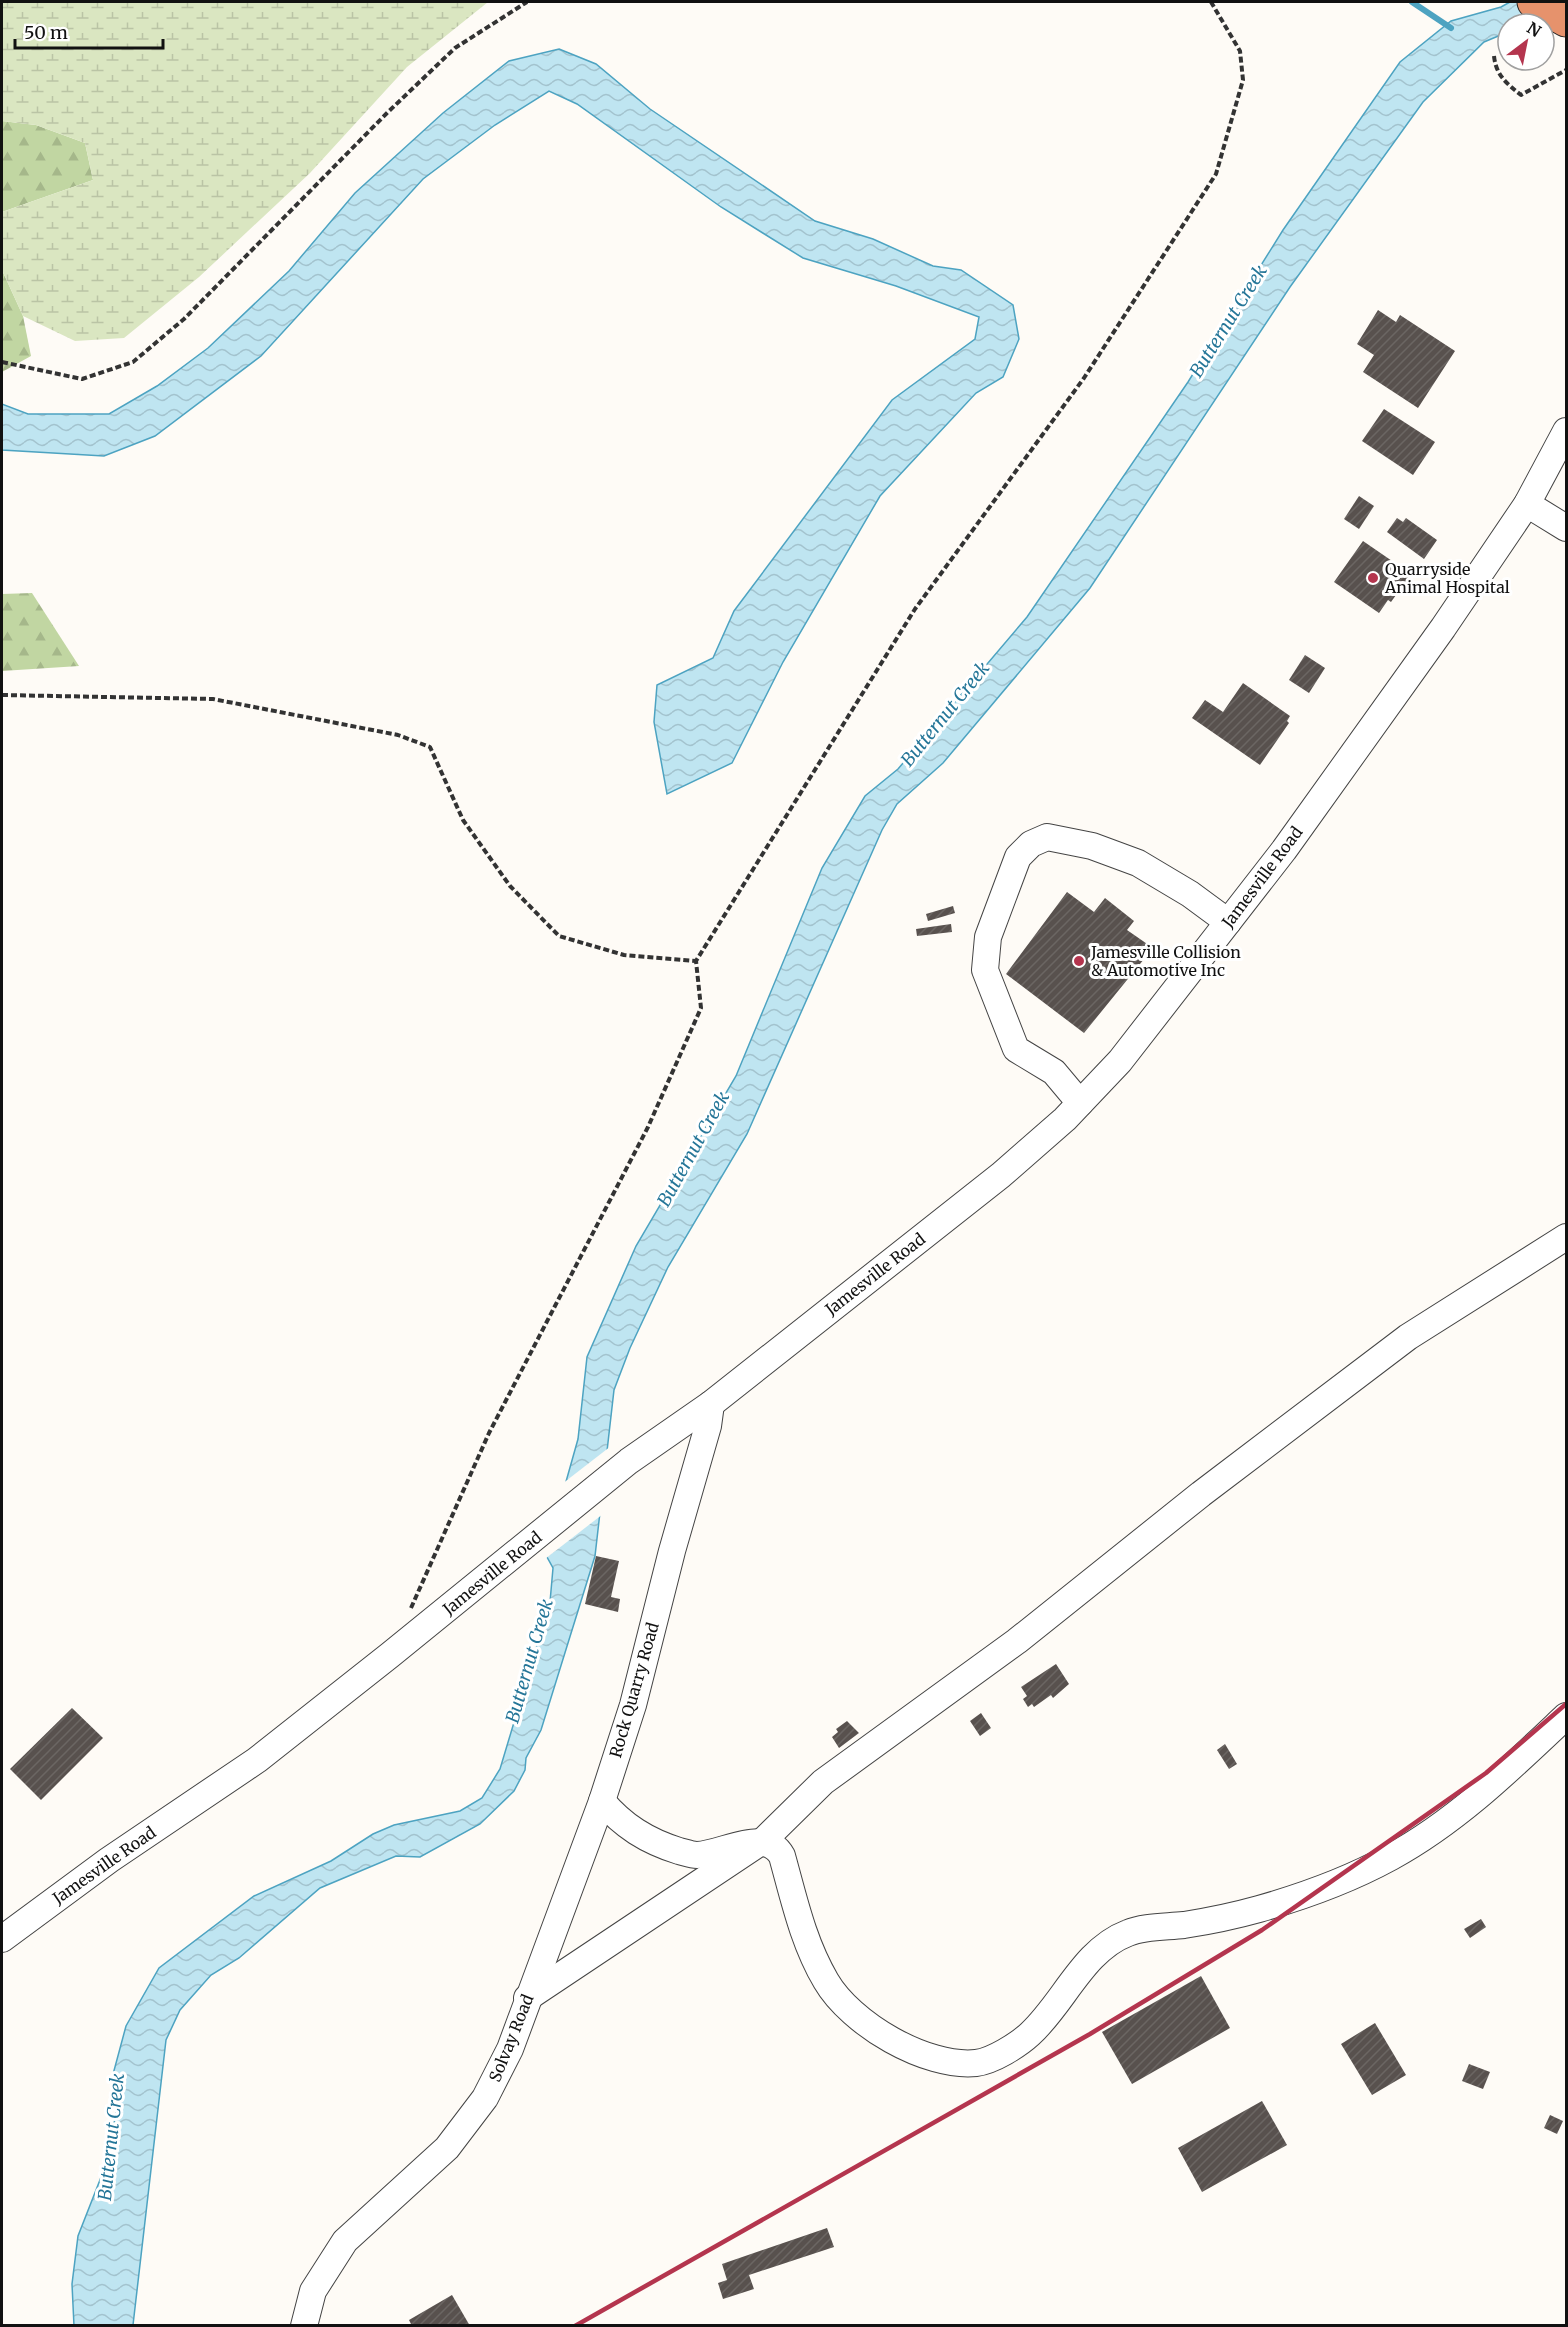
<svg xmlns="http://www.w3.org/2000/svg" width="1568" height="2327" viewBox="0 0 1568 2327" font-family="Merriweather,serif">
  <defs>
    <pattern id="forest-firs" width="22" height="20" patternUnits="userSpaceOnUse" patternTransform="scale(1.5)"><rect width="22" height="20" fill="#c1d6a2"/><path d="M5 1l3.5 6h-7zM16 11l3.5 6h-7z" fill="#a5b78a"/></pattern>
    <pattern id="wetland-marsh" width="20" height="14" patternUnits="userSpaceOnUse" patternTransform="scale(1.5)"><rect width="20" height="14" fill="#dae6c1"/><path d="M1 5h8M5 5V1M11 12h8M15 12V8" fill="none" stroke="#bac4a5"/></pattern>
    <pattern id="water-waves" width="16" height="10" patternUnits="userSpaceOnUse" patternTransform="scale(1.5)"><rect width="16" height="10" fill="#bfe5f1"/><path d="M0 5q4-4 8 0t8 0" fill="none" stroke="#a3c3ce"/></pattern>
    <pattern id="building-hatch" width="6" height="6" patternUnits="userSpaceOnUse" patternTransform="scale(1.5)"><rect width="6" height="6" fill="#58514e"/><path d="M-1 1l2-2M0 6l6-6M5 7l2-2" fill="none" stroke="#6b6663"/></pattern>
  </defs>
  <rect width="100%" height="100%" fill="#fefbf6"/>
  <g fill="url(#forest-firs)">
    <polygon points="2,121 36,125 85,143 93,180 2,212"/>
    <polygon points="2,270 23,316 31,356 2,372"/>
    <polygon points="32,593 79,666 2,671 2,594"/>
  </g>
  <polygon fill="url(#wetland-marsh)" points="2,2 488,2 407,67 310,173 199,277 124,338 75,341 23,316 2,270 2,212 93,180 85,143 36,125 2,121"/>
  <g fill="url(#water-waves)" stroke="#4da3c1" stroke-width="1.5">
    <polygon points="1510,2 1564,2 1526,24 1508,24 1508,32 1484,42 1423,102 1290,287 1090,588 943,763 897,804 882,830 747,1134 668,1267 630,1348 614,1390 595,1556 541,1730 526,1758 525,1770 514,1791 480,1824 420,1857 396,1856 320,1888 239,1958 211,1975 180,2010 166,2040 133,2325 74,2326 72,2284 78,2236 107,2162 116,2113 112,2078 126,2026 159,1968 254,1896 331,1861 373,1834 394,1825 460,1811 482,1798 500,1769 550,1602 553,1568 547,1557 549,1542 578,1439 587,1357 636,1246 736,1076 822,868 865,796 898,769 1027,617 1188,382 1283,230 1400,62 1451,21 1501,7"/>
    <polygon points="559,49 596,64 650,109 815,221 873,239 933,266 961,270 1013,305 1019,339 1003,377 976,393 880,496 783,662 732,763 667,794 654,722 657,685 713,658 734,611 892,400 975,339 979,317 896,286 803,258 721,207 577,104 549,91 495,125 423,179 261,356 155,436 104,456 2,450 2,404 28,414 109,414 157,386 208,348 289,271 355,193 443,113 509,61"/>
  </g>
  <polygon fill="#fefbf6" points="611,1446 603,1514 545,1559 546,1542 562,1484"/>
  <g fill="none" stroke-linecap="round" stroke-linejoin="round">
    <polyline stroke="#4da3c1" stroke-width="6" points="1412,2 1451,28"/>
  </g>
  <g fill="url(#building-hatch)">
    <polygon points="1378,310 1396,322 1400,315 1455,351 1418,408 1363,372 1374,355 1357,344"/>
    <polygon points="1384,409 1435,442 1413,475 1362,441"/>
    <polygon points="1359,496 1374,506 1359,529 1344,519"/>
    <polygon points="1397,518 1403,522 1406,518 1437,540 1424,559 1387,532"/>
    <polygon points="1363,541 1411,574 1391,602 1388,600 1379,613 1334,582"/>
    <polygon points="1305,655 1325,668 1309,693 1289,680"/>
    <polygon points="1243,683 1290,716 1287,721 1289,723 1260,765 1192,718 1205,700 1223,712"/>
    <polygon points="1067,892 1094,912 1105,898 1134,921 1127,930 1153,948 1084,1033 1006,974"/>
    <polygon points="953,906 955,913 928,921 926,914"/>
    <polygon points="951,924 952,932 917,936 916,929"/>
    <polygon points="596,1556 619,1561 611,1597 620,1599 618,1612 585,1604"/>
    <polygon points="1056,1664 1069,1684 1053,1698 1051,1695 1034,1707 1032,1704 1028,1707 1023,1699 1027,1696 1021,1687"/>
    <polygon points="72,1708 103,1738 41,1800 10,1769"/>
    <polygon points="981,1713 991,1728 980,1736 970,1721"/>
    <polygon points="847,1721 859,1733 839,1748 832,1737 838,1732 836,1729"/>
    <polygon points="1225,1744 1237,1764 1229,1769 1217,1750"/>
    <polygon points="1481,1919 1486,1927 1470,1938 1464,1929"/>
    <polygon points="1201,1976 1230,2028 1132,2084 1102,2032"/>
    <polygon points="1375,2023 1406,2075 1372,2095 1341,2044"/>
    <polygon points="1469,2064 1490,2072 1483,2089 1462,2081"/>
    <polygon points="1262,2101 1287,2145 1202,2192 1178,2148"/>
    <polygon points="1550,2115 1563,2121 1557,2134 1544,2128"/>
    <polygon points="827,2228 834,2247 749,2275 754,2289 723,2299 718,2283 727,2280 722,2264"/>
    <polygon points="452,2295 470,2326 412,2326 409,2320"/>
  </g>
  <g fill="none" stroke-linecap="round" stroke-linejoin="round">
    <g stroke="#444" stroke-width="28">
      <g id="minor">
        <polyline points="1527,504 1566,528"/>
        <polyline points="1080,1103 1054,1072 1016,1049 985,970 988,937 1018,857 1031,844 1047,837 1092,846 1138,863 1190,894 1228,922"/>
        <path d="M602,1801C623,1826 647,1841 679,1851C684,1852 691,1855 697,1855C724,1854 765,1826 782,1856C794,1899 803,1942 826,1981C851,2024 926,2068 976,2063C993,2061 1018,2045 1030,2034C1064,2003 1083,1950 1128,1933C1144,1926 1166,1927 1184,1925C1210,1921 1234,1916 1259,1909C1305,1896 1349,1880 1391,1857C1457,1821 1512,1767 1566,1716"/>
        <polyline points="2,1939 109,1860 257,1760 390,1655 629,1461 711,1404 1001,1175 1065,1119 1120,1061 1284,850 1443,628 1527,504 1566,431"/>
        <polyline points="527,1998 764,1840 823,1782 1017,1641 1201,1494 1408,1337 1566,1237"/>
        <polyline points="304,2326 313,2291 345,2241 447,2148 485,2098 510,2049 602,1801 633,1705 672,1551 708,1426 711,1404"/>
      </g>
    </g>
    <g stroke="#222" stroke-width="35">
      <polyline id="highway" points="1534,2 1566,20"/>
    </g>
    <g stroke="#333" stroke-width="4" stroke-dasharray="6 3" stroke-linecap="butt">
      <path d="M1494,56C1496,75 1506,83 1521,95L1566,70"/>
      <polyline points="2,362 82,379 133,362 184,319 387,113 455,48 527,2"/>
      <polyline points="2,695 213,699 398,735 430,747 463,820 510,886 559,936 624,955 696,961"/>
      <polyline points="411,1608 489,1433 648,1127 701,1008 696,961 915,609 1084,378 1216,174 1243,80 1240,51 1211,2"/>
    </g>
    <use href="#minor" stroke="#fff" stroke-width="26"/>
    <use href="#highway" stroke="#e6926c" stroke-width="33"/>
    <polyline stroke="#b4354e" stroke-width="4.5" points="575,2326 1090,2034 1262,1930 1486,1773 1566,1704"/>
  </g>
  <g fill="#b4354e" stroke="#fff" stroke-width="2">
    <circle cx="1373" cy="578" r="6"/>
    <circle cx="1079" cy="961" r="6"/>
  </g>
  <g text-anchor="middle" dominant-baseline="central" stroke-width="6" stroke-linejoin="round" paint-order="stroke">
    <g font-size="16" fill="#111" stroke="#fff" text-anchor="start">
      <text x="1385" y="569">Quarryside<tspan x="1385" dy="18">Animal Hospital</tspan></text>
      <text x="1091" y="952">Jamesville Collision<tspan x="1091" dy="18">&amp; Automotive Inc</tspan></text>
    </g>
    <g font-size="16" fill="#111" stroke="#fff">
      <text transform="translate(1262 877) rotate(-53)">Jamesville Road</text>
      <text transform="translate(875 1274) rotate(-38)">Jamesville Road</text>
      <text transform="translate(492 1573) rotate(-39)">Jamesville Road</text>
      <text transform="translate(634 1690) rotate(-74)">Rock Quarry Road</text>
      <text transform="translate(104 1865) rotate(-35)">Jamesville Road</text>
      <text transform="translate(511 2038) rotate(-68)">Solvay Road</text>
    </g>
    <g font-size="18" font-style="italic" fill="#257698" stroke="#fff">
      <text transform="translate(1228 321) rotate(-58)">Butternut Creek</text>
      <text transform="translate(945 714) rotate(-51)">Butternut Creek</text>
      <text transform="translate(693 1149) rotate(-61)">Butternut Creek</text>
      <text transform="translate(529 1661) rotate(-74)">Butternut Creek</text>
      <text transform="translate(111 2137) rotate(-84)">Butternut Creek</text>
    </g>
  </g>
  <rect width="1568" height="2327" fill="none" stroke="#111111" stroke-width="6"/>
  <g transform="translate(1526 42) rotate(32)"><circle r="28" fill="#ffffff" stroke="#a0a0a0" stroke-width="1.5"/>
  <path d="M0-4.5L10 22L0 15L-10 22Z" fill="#b4354e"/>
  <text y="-9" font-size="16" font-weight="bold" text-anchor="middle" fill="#111111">N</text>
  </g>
  <path d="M15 39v9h148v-9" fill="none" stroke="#111111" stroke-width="3"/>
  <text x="24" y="39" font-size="18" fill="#111111" stroke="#ffffff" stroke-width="4.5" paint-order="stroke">50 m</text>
</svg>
